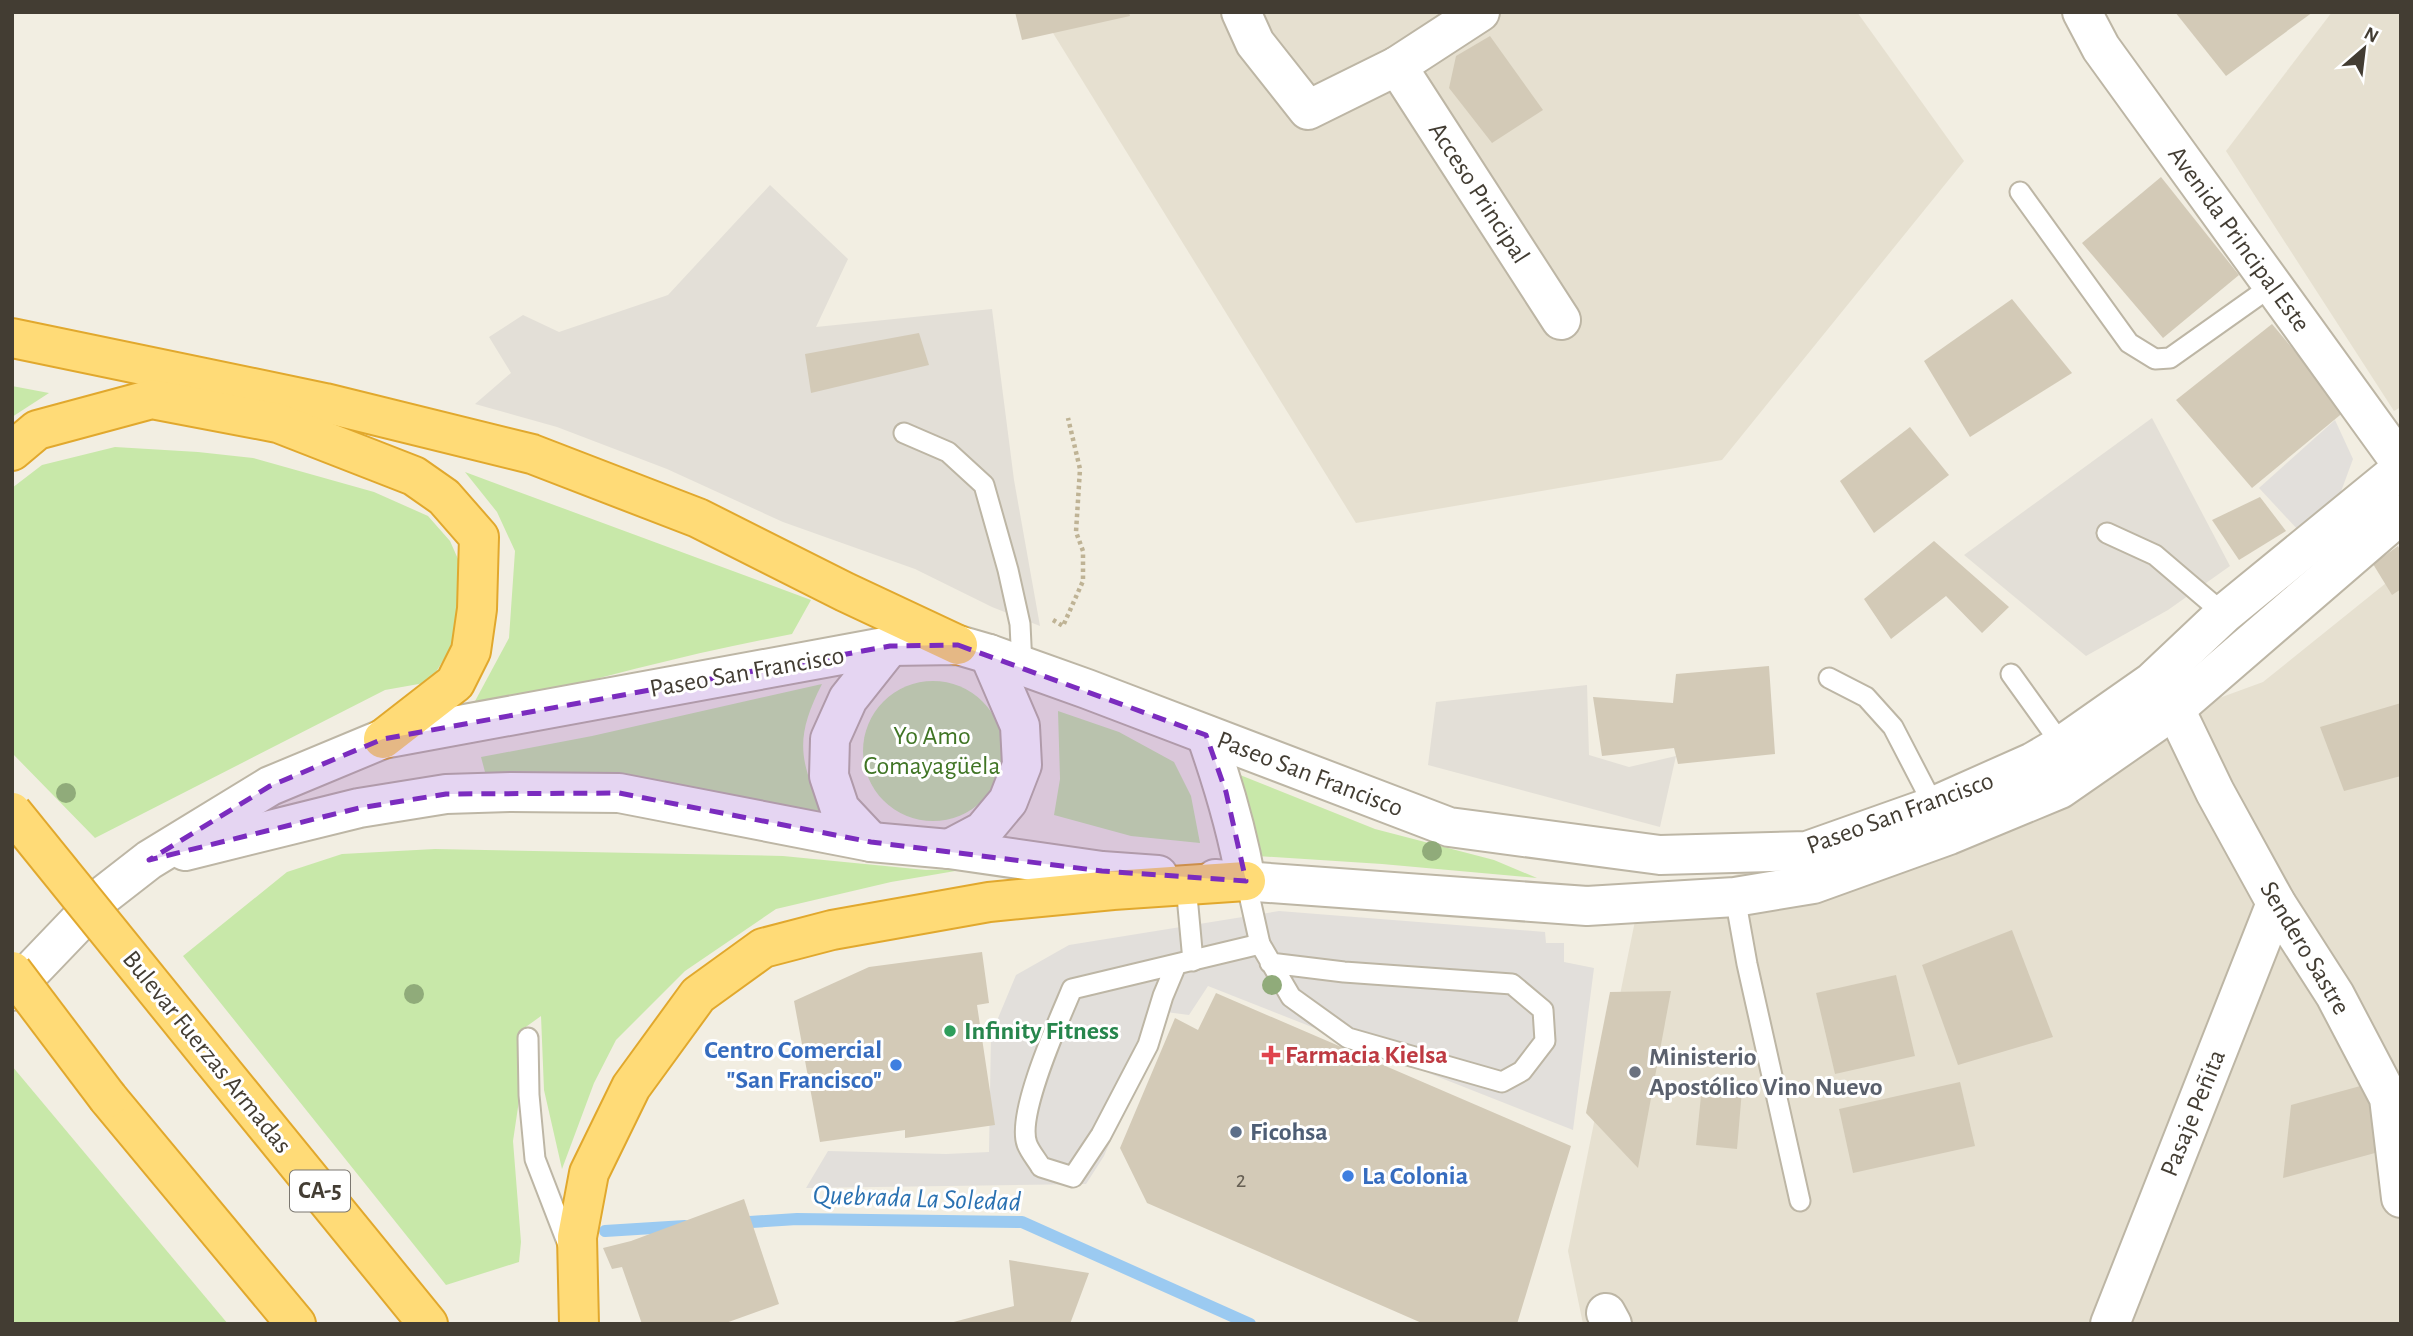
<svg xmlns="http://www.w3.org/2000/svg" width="2413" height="1336" viewBox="0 0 2413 1336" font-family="'Alegreya Sans',sans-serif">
  <rect width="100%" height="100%" fill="#f2eee2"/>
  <g fill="#e6e0d0">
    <polygon points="1040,12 1857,12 1964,161 1722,460 1356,523"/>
    <polygon points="2332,12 2401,12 2401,407 2394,411 2226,151"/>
    <polygon points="2401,571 2401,1324 1583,1324 1568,1251 1637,911 2263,682"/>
  </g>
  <g fill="#e3dfd7">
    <polygon points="770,185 848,259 816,327 992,309 1014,480 1040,626 992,607 915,569 783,522 667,469 557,427 475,404 511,373 489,337 523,315 559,332 668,295"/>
    <polygon points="2152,418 2230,566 2168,610 2086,656 1964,555"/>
    <polygon points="1587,685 1589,755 1629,767 1676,756 1660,827 1428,765 1436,702"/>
  </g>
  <g fill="#c8e8a9">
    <polygon points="12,386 49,393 12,417"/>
    <polygon points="115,447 198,452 253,458 374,492 428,516 450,541 462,568 457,637 430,682 385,690 95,838 12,753 12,488 42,465"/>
    <path d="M465,472L811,600L792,634C682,655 574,683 467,716L509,638L515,551L497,512Z"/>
    <circle cx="933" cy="751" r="70"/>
    <path d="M822,684C795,737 798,761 825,814L485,772L481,757L592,736Z"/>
    <polygon points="1058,711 1119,732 1174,762 1191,796 1200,843 1131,836 1054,815 1060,779"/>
    <polygon points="1240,775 1375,829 1494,860 1537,878 1382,864 1257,856 1255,826"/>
    <polygon points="435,849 783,856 926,870 967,869 891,882 776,909 685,971 616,1040 594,1083 562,1169 544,1090 541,1016 523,1029 521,1087 513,1141 521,1242 519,1262 446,1285 183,956 287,872 342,854"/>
    <polygon points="12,1066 228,1324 12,1324"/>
  </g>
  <g fill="#e2dfdb">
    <polygon points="2335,420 2353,459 2339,497 2299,531 2259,488"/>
    <polygon points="1279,911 1545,932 1546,943 1564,943 1564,962 1594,968 1573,1130 1208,986 1189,1015 1166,1012 1104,1156 1086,1184 806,1188 828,1151 946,1154 989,1152 991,1035 1016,975 1069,945"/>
  </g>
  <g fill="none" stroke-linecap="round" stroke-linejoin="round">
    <g stroke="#9bcaf1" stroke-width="12">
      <polyline points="735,1223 797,1219 1022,1222 1250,1324"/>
      <polyline points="605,1231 685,1226"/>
    </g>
  </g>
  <g fill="#d3cab7">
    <polygon points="1015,12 1129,12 1130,16 1022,40"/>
    <polygon points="2175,12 2313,12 2226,76"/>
    <polygon points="1490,36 1543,110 1492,143 1449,88 1456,56"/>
    <polygon points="2161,177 2239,275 2163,338 2082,243"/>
    <polygon points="2012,299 2072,373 1970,437 1924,361"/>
    <polygon points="2272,324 2345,411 2252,488 2176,400"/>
    <polygon points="919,333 929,365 811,393 805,354"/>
    <polygon points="1910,427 1949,475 1874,533 1840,481"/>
    <polygon points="2260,497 2286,531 2239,560 2212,520"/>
    <polygon points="1934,541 2009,607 1982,633 1946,596 1891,639 1864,599"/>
    <polygon points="2398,546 2401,552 2401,589 2392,595 2373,564"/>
    <polygon points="1769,666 1775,754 1678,764 1674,748 1602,756 1593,697 1673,703 1676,674"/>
    <polygon points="2401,703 2401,776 2344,791 2320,727"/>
    <polygon points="2012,930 2053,1037 1958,1065 1922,965"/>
    <polygon points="982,952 989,1003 977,1005 995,1125 905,1138 905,1130 820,1142 794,1001 869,967"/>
    <polygon points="1896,975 1915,1056 1835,1074 1816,993"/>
    <polygon points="1671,991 1638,1168 1586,1113 1610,992"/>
    <polygon points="1216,993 1571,1146 1517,1324 1424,1324 1147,1203 1120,1148 1175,1018 1198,1030"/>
    <polygon points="1960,1082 1975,1146 1853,1173 1839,1109"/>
    <polygon points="2375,1082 2386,1150 2283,1178 2291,1105"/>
    <polygon points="1702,1086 1742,1090 1737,1149 1696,1145"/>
    <polygon points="744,1199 779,1304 723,1324 642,1324 622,1267 612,1269 603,1248 631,1241"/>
    <polygon points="1009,1260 1089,1273 1070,1324 946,1324 1014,1306"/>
  </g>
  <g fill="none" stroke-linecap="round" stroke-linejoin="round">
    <g stroke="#bdb6a5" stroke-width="23">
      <g id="service">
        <polyline points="2020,192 2129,343 2155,359 2170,358 2273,285"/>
        <polyline points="904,433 948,452 984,485 1008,570 1020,624 1022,666"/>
        <polyline points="2107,533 2155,555 2230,619"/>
        <polyline points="2011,674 2062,745"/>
        <polyline points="1829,678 1866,697 1893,727 1934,806"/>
        <polyline points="1246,881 1260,944 1291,997 1348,1038 1502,1082 1522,1071 1545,1041 1543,1010 1512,984 1344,972 1270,963"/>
        <polyline points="1186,885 1193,961"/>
        <polyline points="1735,897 1747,964 1800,1201"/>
        <path d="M1176,965L1163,996L1148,1045L1101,1135L1073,1177L1041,1167C1037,1160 1030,1152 1027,1144C1016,1114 1059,1020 1072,989L1260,944"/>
        <polyline points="528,1038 529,1095 535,1159 569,1247"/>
      </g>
    </g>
    <g stroke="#bdb6a5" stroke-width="42">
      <g id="minor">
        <polyline points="1241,12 1255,43 1308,110 1397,66 1561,320"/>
        <polyline points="2082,12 2101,48 2401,463"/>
        <polyline points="1397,66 1480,12"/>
        <polyline points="2175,709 2215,792 2276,903 2335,995 2389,1098 2401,1198"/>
        <polyline points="1606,1313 1612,1324"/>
        <polyline points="2110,1324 2276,903"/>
      </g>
    </g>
    <g stroke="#bdb6a5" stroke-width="42">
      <g id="tertiary">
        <path d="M1206,735C1223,783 1237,830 1246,881"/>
        <polyline points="871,842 840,809 829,776 830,739 848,699 890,646"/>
        <polyline points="949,849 983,831 1008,801 1022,765 1020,726 989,654"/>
        <polyline points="185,851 359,808 446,794 511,792 619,793 871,842 949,849 1102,871 1158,875"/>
        <polyline points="1215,879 1587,906 1735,897 1813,884 1949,835 2060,789 2175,709 2401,514"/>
        <polyline points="12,991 104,895 149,860 270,786 383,739 890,646 958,645 989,654 1087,689 1449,827 1660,855 1807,851 1934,806 2033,762 2062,745 2152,682 2225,613 2401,469"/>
      </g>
    </g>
    <g stroke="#e1a82d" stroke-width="42">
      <g id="trunk">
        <polyline points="12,338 325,403 532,454 698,518 845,592 958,645"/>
        <polyline points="12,451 37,430 152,399 278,423 414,476 444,497 479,537 477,609 471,651 455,683 383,739"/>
        <polyline points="212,1059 428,1324"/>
        <polyline points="108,1098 296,1324"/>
        <polyline points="579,1324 577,1237 589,1173 631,1087 698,995 763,948 832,930 989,902 1113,890 1246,881"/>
      </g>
    </g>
    <polyline stroke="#bfb395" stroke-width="4.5" stroke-dasharray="3.5 3.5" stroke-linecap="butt" points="1053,620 1063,626 1083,581 1083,551 1076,532 1080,469 1068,418"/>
    <use href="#service" stroke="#fff" stroke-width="19"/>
    <use href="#minor" stroke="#fff" stroke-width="38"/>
    <use href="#tertiary" stroke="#fff" stroke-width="38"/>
    <use href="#trunk" stroke="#ffdb77" stroke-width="38"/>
    <g stroke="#e1a82d" stroke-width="42" stroke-linecap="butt">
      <g id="trunk-bridge">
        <polyline points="12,812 212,1059"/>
        <polyline points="12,971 108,1098"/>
      </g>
    </g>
    <use href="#trunk-bridge" stroke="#ffdb77" stroke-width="38"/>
  </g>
  <g fill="#90ab7a">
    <circle cx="66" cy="793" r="10"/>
    <circle cx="1432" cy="851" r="10"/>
    <circle cx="1272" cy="985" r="10"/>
    <circle cx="414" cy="994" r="10"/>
  </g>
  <path fill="#7b2cbf" fill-opacity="0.2" stroke="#7b2cbf" stroke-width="5" stroke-dasharray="14 9" stroke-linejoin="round" d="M958,645L1206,735L1226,792L1246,881L1102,871L871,842L619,793L446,794L359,808L149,860L270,786L383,739L890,646Z"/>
  <circle fill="#2e9e5b" stroke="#fff" stroke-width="2.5" cx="950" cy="1031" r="7"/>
  <path fill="#e0444e" stroke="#fff" stroke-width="2.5" d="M1267.5 1044.5h7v7h7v7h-7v7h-7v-7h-7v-7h7z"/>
  <g fill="#3f7fe0" stroke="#fff" stroke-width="2.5">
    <circle cx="896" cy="1065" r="7"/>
    <circle cx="1348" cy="1176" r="7"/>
  </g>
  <circle fill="#6b7280" stroke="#fff" stroke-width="2.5" cx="1635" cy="1072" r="7"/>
  <circle fill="#5c6f8a" stroke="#fff" stroke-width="2.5" cx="1236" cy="1132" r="7"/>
  <g text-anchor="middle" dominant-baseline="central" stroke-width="6" stroke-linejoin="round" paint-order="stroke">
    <g font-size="23" fill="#676054">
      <text x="1241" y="1180">2</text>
    </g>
    <rect fill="#fff" stroke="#7b7770" stroke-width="2" x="290" y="1170.5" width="60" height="41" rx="5"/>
    <g font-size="24" font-weight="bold" fill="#433d33">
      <text x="320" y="1191">CA-5</text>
    </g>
    <g font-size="26" fill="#433d33" stroke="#fff">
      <text transform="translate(1479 193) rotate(57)">Acceso Principal</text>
      <text transform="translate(2239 239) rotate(54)">Avenida Principal Este</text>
      <text transform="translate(747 672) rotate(-10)">Paseo San Francisco</text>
      <text transform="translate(1310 774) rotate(21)">Paseo San Francisco</text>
      <text transform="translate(1900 813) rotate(-20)">Paseo San Francisco</text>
      <text transform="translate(2305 948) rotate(59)">Sendero Sastre</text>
      <text transform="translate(207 1052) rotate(51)">Bulevar Fuerzas Armadas</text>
      <text transform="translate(2193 1113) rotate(-68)">Pasaje Peñita</text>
    </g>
    <g font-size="26" fill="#407525" stroke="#fff">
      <text x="932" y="736">Yo Amo<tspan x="932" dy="30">Comayagüela</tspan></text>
    </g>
    <g font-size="26" font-weight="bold" fill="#27864d" stroke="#fff" text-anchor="start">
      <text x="964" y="1031">Infinity Fitness</text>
    </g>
    <g font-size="26" font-weight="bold" fill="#366cbe" stroke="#fff" text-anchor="end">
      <text x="882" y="1050">Centro Comercial<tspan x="882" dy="30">"San Francisco"</tspan></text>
      <text x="1362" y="1176" text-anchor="start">La Colonia</text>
    </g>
    <g font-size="26" font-weight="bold" fill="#be3a42" stroke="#fff" text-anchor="start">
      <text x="1285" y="1055">Farmacia Kielsa</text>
    </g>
    <g font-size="26" font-weight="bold" fill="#5b616d" stroke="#fff" text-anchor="start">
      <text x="1649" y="1057">Ministerio<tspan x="1649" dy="30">Apostólico Vino Nuevo</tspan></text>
    </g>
    <g font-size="26" font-weight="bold" fill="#4e5e75" stroke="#fff" text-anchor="start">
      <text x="1250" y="1132">Ficohsa</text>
    </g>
    <g font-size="28" font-style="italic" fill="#2a71b1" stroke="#fff">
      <text transform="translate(917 1199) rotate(2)">Quebrada La Soledad</text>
    </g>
  </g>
  <rect width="2413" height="1336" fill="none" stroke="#433d33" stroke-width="28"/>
  <g transform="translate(2364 49) rotate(28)" stroke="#ffffff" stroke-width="5" paint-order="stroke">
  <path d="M0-5L12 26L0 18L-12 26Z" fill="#433d33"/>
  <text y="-10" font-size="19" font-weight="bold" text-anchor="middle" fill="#433d33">N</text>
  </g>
</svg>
